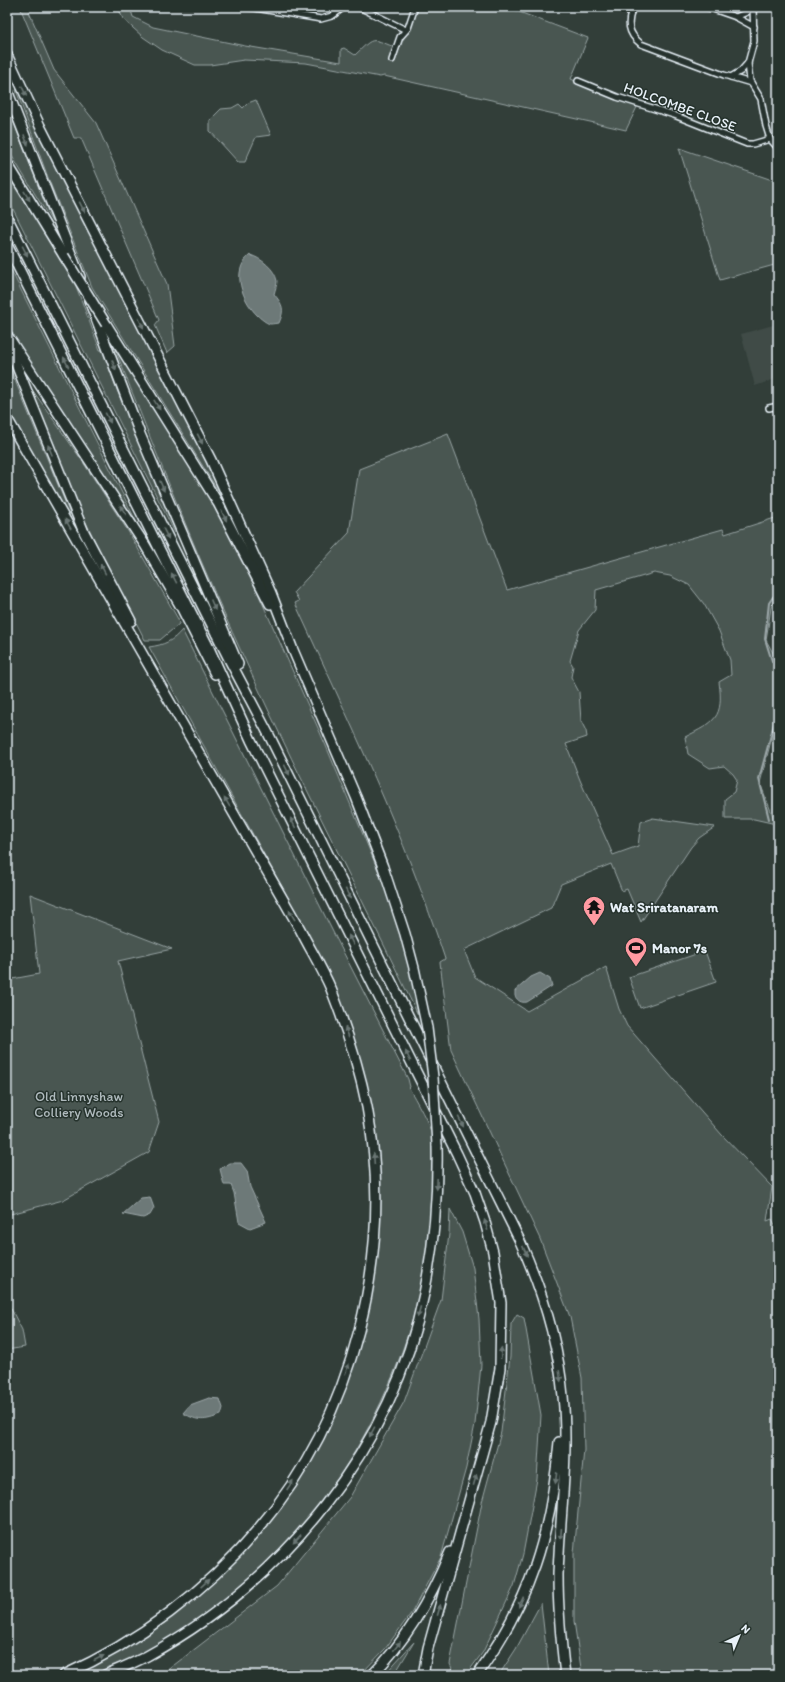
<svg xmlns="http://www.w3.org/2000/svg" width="785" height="1682" viewBox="0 0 785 1682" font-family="Itim,sans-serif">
  <rect width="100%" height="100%" fill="#323e39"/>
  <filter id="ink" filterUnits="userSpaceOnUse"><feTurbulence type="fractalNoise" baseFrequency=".025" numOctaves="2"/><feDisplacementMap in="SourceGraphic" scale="8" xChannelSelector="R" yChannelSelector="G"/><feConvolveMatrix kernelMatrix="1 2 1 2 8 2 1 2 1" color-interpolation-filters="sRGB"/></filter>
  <g filter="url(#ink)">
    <polygon fill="#3f4b46" points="778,313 778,378 755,386 741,334 777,324 775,314"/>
    <g fill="#495651" stroke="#98a4a4">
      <polygon points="20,7 34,7 29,12 54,70 96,123 167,284 175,346 167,353 155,325 159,320 81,138 74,138"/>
      <path d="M118,7H130L133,17L153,27L245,46L341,62V49L344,48L355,55C373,38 370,37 394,47L389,60L395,62L403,37L410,29L417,7H506L588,38L571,79L614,99L638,105L626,130L384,76L380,77L306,63L244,60L210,65H195L162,50L143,37L123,19Z"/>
      <polygon points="17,89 190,428 225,502 92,287 50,183 16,90"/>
      <polygon points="256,100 271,135 256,137 245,162 238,162 210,131 210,120 221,109 232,108 239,104 243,108 248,103"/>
      <polygon points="7,105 52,222 7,148"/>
      <polygon points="679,148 778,182 778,264 720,280"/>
      <polygon points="7,171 73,278 100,350 103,350 117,390 176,532 175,533 7,197"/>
      <polygon points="7,262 140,529 7,327"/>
      <path d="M114,346L201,484L226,528L245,564L326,746L382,880L398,927L412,975L418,1015C363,900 304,788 251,673C201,566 157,456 114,346Z"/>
      <polygon points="7,361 70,514 68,515 7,410"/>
      <polygon points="29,385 81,459 128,531 178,619 179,624 160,640 145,640 97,546 78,505"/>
      <path d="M448,434L507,590L723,529L725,534L778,517V596L775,597L771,608L766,640L778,662V714L760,783L776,824L754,819H725V799L734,792L737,780L733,774L724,766L710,768L688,754L685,737C715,722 724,718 719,682L731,675L730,660L719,631L704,604L689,585L670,576L654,573L596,590L595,610L579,630L570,661L573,666L571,677L579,692L581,721L586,731L587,737L566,744L580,780L613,855L638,846L641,822L653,818L715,827L699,838L691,847L641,922L627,889L622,891L611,864L561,884L551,908L464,950L475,977L527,1011L606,967L619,1009L627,1026L722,1135L772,1187L767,1221L772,1219L778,1231V1675H582L574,1621V1553L584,1450L582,1378L570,1317L540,1239L451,1050L440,962L445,959C405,836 349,720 295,603L299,601L294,592L349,533L359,469Z"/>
      <path d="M182,630L333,932L408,1079L410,1087L409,1088C415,1099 431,1126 432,1136C434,1145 433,1156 433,1166C434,1202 432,1236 425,1271C393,1419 313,1543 187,1627C164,1642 139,1656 114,1667C109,1670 102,1674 97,1675C90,1676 81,1675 74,1675L117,1652L160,1625L191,1602L225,1571L255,1537L315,1450L340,1401L359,1345L374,1281L380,1206L377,1140L366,1084L347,1017L327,973L296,912L149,647C164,645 173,641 182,630Z"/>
      <polygon points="30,894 172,949 118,961 159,1122 149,1152 63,1200 7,1215 7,980 39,974"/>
      <polygon points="705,951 716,982 640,1008 629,977"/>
      <polygon points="450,1209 462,1232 473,1268 479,1319 481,1365 475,1424 466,1468 441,1557 412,1612 385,1649 360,1675 161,1675 277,1586 350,1497 404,1402 441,1300 449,1234"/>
      <polygon points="9,1305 22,1330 25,1347 7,1350 7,1306"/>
      <polygon points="517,1314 524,1318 541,1415 537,1479 523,1554 514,1586 483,1652 466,1675 455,1675 450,1664 482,1502 501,1432 510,1357 511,1324"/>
      <polygon points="541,1603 549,1675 499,1675 516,1649"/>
      <polygon points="414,1642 394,1675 384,1675"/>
    </g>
    <g fill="#6d7978" stroke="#9ea9ab">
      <path d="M250,255C261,258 275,269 277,281C277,285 275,290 274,294C283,305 285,309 279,323C277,323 273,324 270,324C266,323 260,318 257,315C243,301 230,271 250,255Z"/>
      <path d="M540,973L550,979L552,986L527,1002C521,1003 518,1001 515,996V991L531,977Z"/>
      <polygon points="230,1163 241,1163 247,1171 250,1187 266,1222 250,1228 239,1222 234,1193 231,1185 224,1185 220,1169"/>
      <polygon points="150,1197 154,1208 150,1215 143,1218 123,1214 141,1198"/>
      <path d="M209,1398L220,1399L223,1408L221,1415C204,1421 199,1422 183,1413L190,1405Z"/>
    </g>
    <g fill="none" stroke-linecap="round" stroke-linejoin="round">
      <g stroke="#9ea9ab" stroke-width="2">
        <polyline points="778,593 773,597 769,603 765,639 772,661 778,669"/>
        <polyline points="769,819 759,779 778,709"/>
        <polyline points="775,835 778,843"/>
      </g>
      <g stroke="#e8f1f8" stroke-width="8">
        <g id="minor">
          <polyline points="249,7 321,19 332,16 344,7"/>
          <polyline points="359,7 406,30"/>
          <path d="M633,7C627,22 627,33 641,44L724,75L751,83"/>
          <polyline points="707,7 736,17 754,27"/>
          <polyline points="753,7 754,41 748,63 750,81 761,99 766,126 770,139"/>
          <polyline points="736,17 747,12 752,7"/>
          <polyline points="392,60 400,37 408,28 415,7"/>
          <polyline points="731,77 741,71 748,63"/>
          <polyline points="578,81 617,97 674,115 747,144 753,144 770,139 778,148"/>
          <polyline points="769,408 778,406"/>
        </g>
      </g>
      <g stroke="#e8f1f8" stroke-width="12">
        <g id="motorway">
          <polyline points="7,55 40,126 211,460 271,593 293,650 356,797 383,867 405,934 414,968 427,1028"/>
          <polyline points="7,90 80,277"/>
          <polyline points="7,163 64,256"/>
          <path d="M7,217L231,663L269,735L519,1239C542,1289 558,1341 563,1396C569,1456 560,1516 558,1575C558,1609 561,1642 565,1675"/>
          <polyline points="7,245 209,648 251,740 457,1154 475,1193 485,1222 493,1252 501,1303 500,1368 491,1422 428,1648 423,1675"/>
          <polyline points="89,300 140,434 238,664"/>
          <polyline points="106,324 218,503 270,604"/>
          <polyline points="7,335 145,545 181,607 215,674"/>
          <polyline points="7,342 83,530 131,621"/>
          <path d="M7,418L300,929C310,949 322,968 331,989C346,1027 359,1067 367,1107C395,1253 354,1416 258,1529C206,1591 138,1642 64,1675"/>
          <path d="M105,1675C119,1669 134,1663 147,1656C283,1582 393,1448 424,1294C434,1245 438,1195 437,1145"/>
          <path d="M372,1675C407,1640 431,1598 450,1552"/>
          <path d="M477,1675C531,1600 551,1534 559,1442"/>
        </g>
      </g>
      <use href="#minor" stroke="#26332d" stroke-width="5"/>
      <use href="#motorway" stroke="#26332d" stroke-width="9"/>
      <g stroke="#e8f1f8" stroke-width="12" stroke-linecap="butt">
        <g id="motorway-bridge">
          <polyline points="64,256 106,324"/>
          <polyline points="427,1028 433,1077 437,1145"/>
        </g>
      </g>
      <use href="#motorway-bridge" stroke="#26332d" stroke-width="9"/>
    </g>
    <defs><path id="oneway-solid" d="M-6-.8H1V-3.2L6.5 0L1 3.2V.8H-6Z"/></defs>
    <g fill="#6a7674">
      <use href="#oneway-solid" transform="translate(24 91) rotate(65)"/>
      <use href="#oneway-solid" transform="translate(26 140) rotate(69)"/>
      <use href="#oneway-solid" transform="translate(27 196) rotate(59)"/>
      <use href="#oneway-solid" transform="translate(82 207) rotate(63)"/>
      <use href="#oneway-solid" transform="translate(25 251) rotate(63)"/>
      <use href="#oneway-solid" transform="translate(141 323) rotate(63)"/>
      <use href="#oneway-solid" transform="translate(66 362) rotate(-117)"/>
      <use href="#oneway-solid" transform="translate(114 365) rotate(69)"/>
      <use href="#oneway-solid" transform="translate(157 405) rotate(58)"/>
      <use href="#oneway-solid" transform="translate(108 418) rotate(63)"/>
      <use href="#oneway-solid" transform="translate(200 439) rotate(63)"/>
      <use href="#oneway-solid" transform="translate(50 450) rotate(-112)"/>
      <use href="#oneway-solid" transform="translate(162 486) rotate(67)"/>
      <use href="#oneway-solid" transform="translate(123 510) rotate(-123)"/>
      <use href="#oneway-solid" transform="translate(224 516) rotate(63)"/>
      <use href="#oneway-solid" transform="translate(68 524) rotate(-120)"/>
      <use href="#oneway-solid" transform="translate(166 534) rotate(63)"/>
      <use href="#oneway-solid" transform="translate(103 569) rotate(-117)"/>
      <use href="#oneway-solid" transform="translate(174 578) rotate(-117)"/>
      <use href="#oneway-solid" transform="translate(213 605) rotate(67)"/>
      <use href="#oneway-solid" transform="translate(287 770) rotate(64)"/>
      <use href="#oneway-solid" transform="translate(227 802) rotate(-120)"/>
      <use href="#oneway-solid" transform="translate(293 823) rotate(-117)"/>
      <use href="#oneway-solid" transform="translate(348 894) rotate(64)"/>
      <use href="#oneway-solid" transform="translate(292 915) rotate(-120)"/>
      <use href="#oneway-solid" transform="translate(351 940) rotate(-117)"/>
      <use href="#oneway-solid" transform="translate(347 1032) rotate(-111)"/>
      <use href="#oneway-solid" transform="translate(408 1056) rotate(-117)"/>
      <use href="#oneway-solid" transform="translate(461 1122) rotate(63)"/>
      <use href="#oneway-solid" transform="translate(374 1159) rotate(-94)"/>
      <use href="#oneway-solid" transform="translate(437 1184) rotate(92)"/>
      <use href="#oneway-solid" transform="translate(486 1225) rotate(-107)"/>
      <use href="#oneway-solid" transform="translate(525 1251) rotate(65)"/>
      <use href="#oneway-solid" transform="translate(419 1312) rotate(105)"/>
      <use href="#oneway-solid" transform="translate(501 1353) rotate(-87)"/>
      <use href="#oneway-solid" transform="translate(347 1369) rotate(-70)"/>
      <use href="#oneway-solid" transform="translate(560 1376) rotate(82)"/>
      <use href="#oneway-solid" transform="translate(372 1432) rotate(118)"/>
      <use href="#oneway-solid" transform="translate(556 1478) rotate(97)"/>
      <use href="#oneway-solid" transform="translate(475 1480) rotate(-74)"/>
      <use href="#oneway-solid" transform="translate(290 1485) rotate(-57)"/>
      <use href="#oneway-solid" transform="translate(561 1534) rotate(94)"/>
      <use href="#oneway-solid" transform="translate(297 1539) rotate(133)"/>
      <use href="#oneway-solid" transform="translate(205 1583) rotate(-43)"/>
      <use href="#oneway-solid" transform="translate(521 1602) rotate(115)"/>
      <use href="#oneway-solid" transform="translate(439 1610) rotate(-74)"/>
      <use href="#oneway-solid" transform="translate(397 1646) rotate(-52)"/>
      <use href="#oneway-solid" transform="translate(99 1658) rotate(-27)"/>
    </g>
  </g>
  <defs>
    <g id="temple-pin" transform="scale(1.15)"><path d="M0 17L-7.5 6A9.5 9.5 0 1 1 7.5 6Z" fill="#ff9aa2" stroke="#26332d"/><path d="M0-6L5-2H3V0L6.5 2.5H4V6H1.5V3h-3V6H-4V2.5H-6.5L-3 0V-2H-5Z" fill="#111"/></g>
    <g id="stadium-pin" transform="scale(1.15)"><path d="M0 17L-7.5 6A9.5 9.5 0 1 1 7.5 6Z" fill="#ff9aa2" stroke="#26332d"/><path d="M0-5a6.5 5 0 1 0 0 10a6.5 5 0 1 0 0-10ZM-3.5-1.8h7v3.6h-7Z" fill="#111"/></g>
  </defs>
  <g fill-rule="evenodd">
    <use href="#temple-pin" x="594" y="907"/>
    <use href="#stadium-pin" x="636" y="948"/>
  </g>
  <g text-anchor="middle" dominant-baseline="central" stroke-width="3" stroke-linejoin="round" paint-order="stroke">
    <g font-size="14" fill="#e8f1f8" stroke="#26332d">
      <text transform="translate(680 107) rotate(20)">HOLCOMBE CLOSE</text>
    </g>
    <g font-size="14" font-weight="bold" fill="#e8f1f8" stroke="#26332d" text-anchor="start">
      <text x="610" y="907">Wat Sriratanaram</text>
      <text x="652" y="948">Manor 7s</text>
    </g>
    <g font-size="14" fill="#b0bbbe" stroke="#26332d">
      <text x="79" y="1096">Old Linnyshaw<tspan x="79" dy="16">Colliery Woods</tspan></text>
    </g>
  </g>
  <rect width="785" height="1682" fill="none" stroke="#26332d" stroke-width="24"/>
  <rect x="12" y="12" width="761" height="1658" fill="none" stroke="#e8f1f8" stroke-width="1.5" filter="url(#ink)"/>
  <g transform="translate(739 1636) rotate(44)" stroke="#26332d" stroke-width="3" paint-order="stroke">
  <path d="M0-3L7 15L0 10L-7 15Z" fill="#e8f1f8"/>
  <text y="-6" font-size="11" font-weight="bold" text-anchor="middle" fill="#e8f1f8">N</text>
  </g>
</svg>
